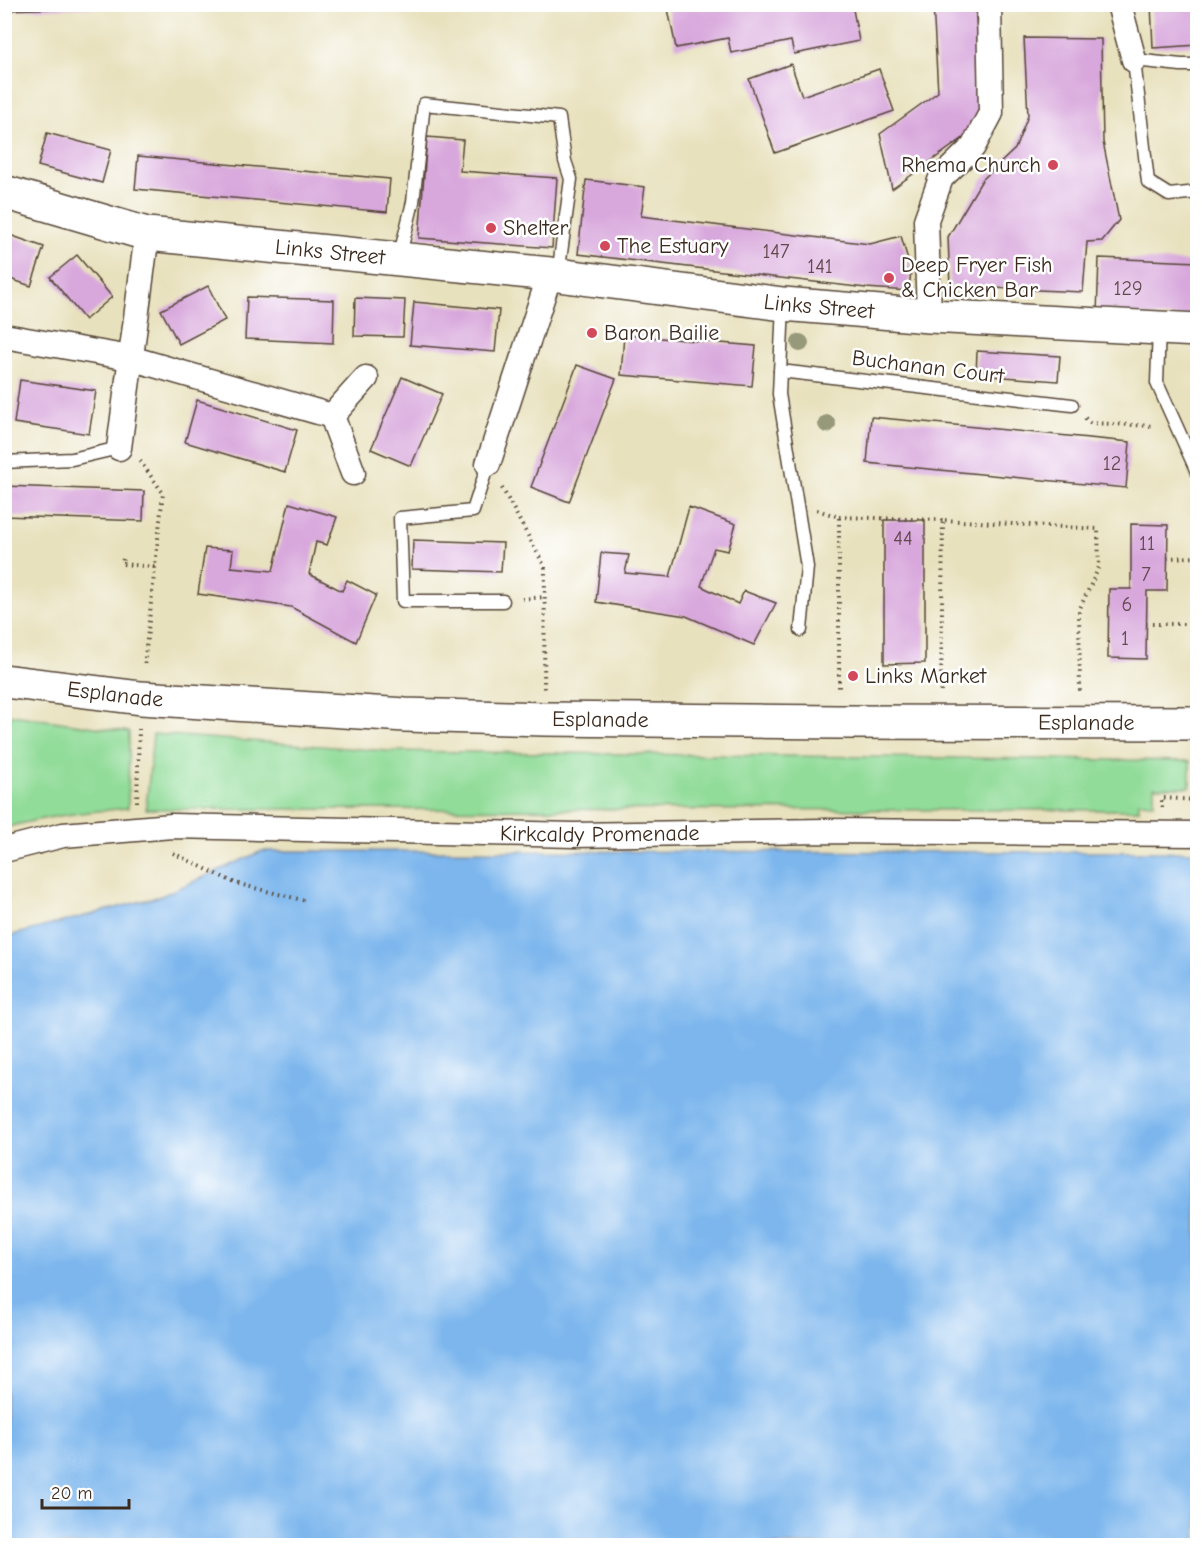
<svg xmlns="http://www.w3.org/2000/svg" width="1202" height="1550" viewBox="0 0 1202 1550" font-family="'Comic Neue',sans-serif">
  <rect width="100%" height="100%" fill="#fff"/>
  <filter id="ink" filterUnits="userSpaceOnUse"><feTurbulence type="fractalNoise" baseFrequency=".0167" numOctaves="2"/><feDisplacementMap in="SourceGraphic" scale="12" xChannelSelector="R" yChannelSelector="G"/><feConvolveMatrix kernelMatrix="1 2 1 2 8 2 1 2 1" color-interpolation-filters="sRGB"/></filter>
  <filter id="wash" filterUnits="userSpaceOnUse"><feTurbulence type="fractalNoise" baseFrequency=".008" numOctaves="4" result="noise"/><feDisplacementMap in="SourceGraphic" scale="24" xChannelSelector="R" yChannelSelector="G"/><feGaussianBlur stdDeviation="1.35" result="paint"/><feColorMatrix in="noise" values="0 0 0 0 0 0 0 0 0 0 0 0 0 0 0 0 0 1.4 0 .05"/><feComposite in="paint" operator="in"/></filter>
  <g filter="url(#wash)">
    <rect width="100%" height="100%" fill="#e8e1bd"/>
    <g fill="#91dc99" stroke="#66835c" stroke-width="1.5">
      <path d="M5,714L129,732L128,808C86,812 45,816 5,828Z"/>
      <polygon points="153,734 388,751 1190,761 1190,787 1154,787 1154,803 1139,802 1139,810 146,809"/>
    </g>
    <polygon fill="#7cb6ed" stroke="#5c7086" stroke-width="1.5" points="262,851 1197,852 1197,1545 5,1545 5,937 161,896"/>
    <g id="blocks">
      <g fill="#d8a7dc">
        <polygon points="4,4 143,4 143,6 4,10"/>
        <polygon points="690,4 728,4 729,10 757,4 790,4 791,7 803,4 852,4 859,41 794,54 791,41 731,53 728,38 676,48 668,9"/>
        <polygon points="933,4 975,4 982,113 966,136 892,189 880,134 938,92"/>
        <polygon points="1151,4 1198,4 1198,45 1153,48"/>
        <polygon points="1024,38 1101,39 1103,142 1119,220 1102,241 1087,242 1083,292 950,286 948,237 982,180 1015,149 1028,116"/>
        <polygon points="791,64 802,96 879,69 894,111 775,153 749,79"/>
        <polygon points="47,133 111,150 102,183 38,166"/>
        <polygon points="427,137 463,140 460,171 557,178 552,248 419,238"/>
        <polygon points="138,156 390,179 387,212 135,189"/>
        <polygon points="586,180 645,187 641,216 870,244 901,236 911,270 909,291 866,288 578,254"/>
        <polygon points="4,233 44,247 31,286 4,277"/>
        <polygon points="77,255 112,297 85,320 50,277"/>
        <polygon points="1099,258 1198,262 1198,318 1097,314"/>
        <polygon points="208,286 225,320 179,344 161,310"/>
        <polygon points="247,297 334,300 333,343 245,339"/>
        <polygon points="355,298 405,300 403,337 354,336"/>
        <polygon points="414,302 499,310 495,352 410,345"/>
        <polygon points="624,335 756,346 752,386 621,375"/>
        <polygon points="977,351 1060,356 1058,381 976,375"/>
        <polygon points="577,365 616,379 569,502 531,487"/>
        <polygon points="402,377 442,394 411,466 371,449"/>
        <polygon points="20,380 96,391 89,434 14,423"/>
        <polygon points="197,400 297,430 285,472 185,442"/>
        <polygon points="871,417 1130,442 1126,488 867,463"/>
        <polygon points="4,486 144,491 143,521 4,516"/>
        <polygon points="289,503 337,517 327,545 316,542 309,574 342,591 347,580 376,595 356,642 291,607 198,594 205,548 233,550 231,567 273,571"/>
        <polygon points="689,507 736,524 728,551 714,548 701,586 738,604 744,591 776,603 754,645 686,616 596,602 601,553 629,555 625,573 670,577"/>
        <polygon points="884,520 925,520 925,663 884,664"/>
        <polygon points="1131,524 1168,525 1167,591 1147,591 1146,659 1108,658 1109,589 1131,589"/>
        <polygon points="413,540 503,543 501,572 412,569"/>
      </g>
    </g>
  </g>
  <g filter="url(#ink)">
    <use href="#blocks" fill-opacity="0" stroke="#554536" stroke-width="1.5"/>
    <g fill="none" stroke-linecap="round" stroke-linejoin="round">
      <g stroke="#554536" stroke-width="15">
        <g id="lane">
          <polyline points="1198,65 1181,65 1134,60 1148,182 1169,195 1198,192"/>
          <polyline points="399,258 413,202 424,104 559,118 565,161 571,179 558,275"/>
          <polyline points="783,305 779,394 807,567 801,630"/>
          <polyline points="1159,328 1157,383 1198,474"/>
          <polyline points="780,371 1072,405"/>
          <polyline points="4,462 72,459 119,448"/>
          <polyline points="488,464 473,511 400,518 403,601 503,601"/>
        </g>
      </g>
      <g stroke="#554536" stroke-width="27">
        <g id="street">
          <polyline points="1119,4 1134,60"/>
          <polyline points="929,316 926,220 941,178 973,147 991,113 989,4"/>
          <polyline points="4,336 130,358 332,416"/>
          <polyline points="119,448 147,234"/>
          <polyline points="488,464 550,274"/>
          <polyline points="353,473 332,416 366,378"/>
          <path id="s1" d="M4,850L63,835L172,826L574,835L825,831L1198,834"/>
        </g>
      </g>
      <g stroke="#554536" stroke-width="36">
        <g id="secondary">
          <path id="s2" d="M4,192L147,234L550,274L783,304L929,316L1198,330"/>
        </g>
      </g>
      <g stroke="#554536" stroke-width="36">
        <g id="primary">
          <path id="s3" d="M4,681L141,698L405,715L544,719L839,722L1198,723"/>
        </g>
      </g>
      <g stroke="#554536" stroke-width="4" stroke-dasharray="1.5 4.5" stroke-linecap="butt">
        <polyline points="1085,418 1090,423 1154,426"/>
        <polyline points="140,461 163,493 144,667"/>
        <polyline points="502,488 545,567 544,689"/>
        <polyline points="817,510 839,517 839,691"/>
        <polyline points="839,517 943,520"/>
        <polyline points="1167,558 1198,557"/>
        <polyline points="123,559 122,564 155,567"/>
        <polyline points="522,599 545,597"/>
        <polyline points="1146,624 1198,624"/>
        <polyline points="941,692 943,520 1098,529 1099,567 1079,610 1080,694"/>
        <polyline points="137,802 139,729"/>
        <polyline points="1162,808 1162,798 1198,800"/>
        <polyline points="173,853 235,883 306,901"/>
      </g>
      <use href="#lane" stroke="#fff" stroke-width="12"/>
      <use href="#street" stroke="#fff" stroke-width="24"/>
      <use href="#secondary" stroke="#fff" stroke-width="33"/>
      <use href="#primary" stroke="#fff" stroke-width="33"/>
    </g>
    <g fill="#979a7a">
      <circle cx="800" cy="343" r="9"/>
      <circle cx="827" cy="424" r="9"/>
    </g>
  </g>
  <g fill="#d1495b" stroke="#fff" stroke-width="2">
    <circle cx="1053" cy="165" r="6"/>
    <circle cx="491" cy="228" r="6"/>
    <circle cx="605" cy="246" r="6"/>
    <circle cx="889" cy="278" r="6"/>
    <circle cx="592" cy="333" r="6"/>
    <circle cx="853" cy="676" r="6"/>
  </g>
  <g text-anchor="middle" dominant-baseline="central" stroke-width="5" stroke-linejoin="round" paint-order="stroke">
    <g font-size="20" fill="#62494e">
      <text x="776" y="251">147</text>
      <text x="820" y="266">141</text>
      <text x="1128" y="288">129</text>
      <text x="1112" y="463">12</text>
      <text x="903" y="538">44</text>
      <text x="1147" y="543">11</text>
      <text x="1146" y="574">7</text>
      <text x="1127" y="604">6</text>
      <text x="1125" y="638">1</text>
    </g>
    <g font-size="22" fill="#3b2a1e" stroke="#fff" text-anchor="start">
      <text x="1041" y="165" text-anchor="end">Rhema Church</text>
      <text x="503" y="228">Shelter</text>
      <text x="617" y="246">The Estuary</text>
      <text x="901" y="265">Deep Fryer Fish<tspan x="901" dy="25">&amp; Chicken Bar</tspan></text>
      <text x="604" y="333">Baron Bailie</text>
      <text x="865" y="676">Links Market</text>
    </g>
    <g font-size="22" fill="#3b2a1e" stroke="#fff">
      <text stroke="none"><textPath href="#s2" startOffset="333">Links Street</textPath></text>
      <text stroke="none"><textPath href="#s2" startOffset="825">Links Street</textPath></text>
      <text transform="translate(928 367) rotate(7)">Buchanan Court</text>
      <text stroke="none"><textPath href="#s3" startOffset="112">Esplanade</textPath></text>
      <text stroke="none"><textPath href="#s3" startOffset="598">Esplanade</textPath></text>
      <text stroke="none"><textPath href="#s3" startOffset="1084">Esplanade</textPath></text>
      <text stroke="none"><textPath href="#s1" startOffset="598">Kirkcaldy Promenade</textPath></text>
    </g>
  </g>
  <rect width="1202" height="1550" fill="none" stroke="#fff" stroke-width="24"/>
  <path d="M42 1499v9h87v-9" fill="none" stroke="#3b2a1e" stroke-width="3"/>
  <text x="51" y="1499" font-size="18" fill="#3b2a1e" stroke="#ffffff" stroke-width="4.5" paint-order="stroke">20 m</text>
</svg>
